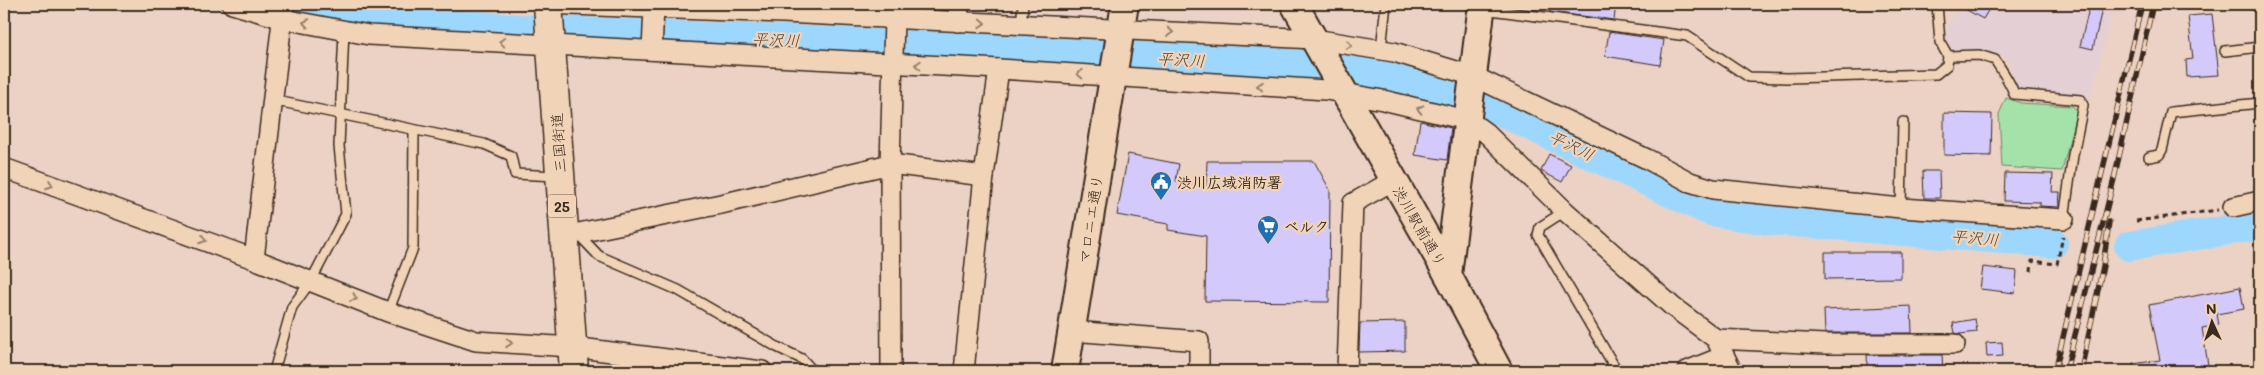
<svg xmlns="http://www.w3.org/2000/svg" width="2264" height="375" viewBox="0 0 2264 375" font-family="Mali,'Klee One',sans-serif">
  <rect width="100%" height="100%" fill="#ebd2c5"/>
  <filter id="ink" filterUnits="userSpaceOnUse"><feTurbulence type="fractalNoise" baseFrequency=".02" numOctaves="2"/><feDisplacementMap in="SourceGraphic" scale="10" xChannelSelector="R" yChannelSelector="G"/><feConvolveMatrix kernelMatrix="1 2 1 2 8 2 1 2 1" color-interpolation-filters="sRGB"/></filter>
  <g filter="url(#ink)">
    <polygon fill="#e4cfd5" points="1962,4 2115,4 2090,97 2017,88 2009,61 1997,52 1953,52 1946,40 1946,28"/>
    <polygon fill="#a4e2aa" stroke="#708664" points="2006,98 2021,103 2072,106 2077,110 2062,171 2002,167 1999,114"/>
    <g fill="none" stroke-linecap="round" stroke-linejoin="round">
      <g stroke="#9ed7fe" stroke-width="30">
        <polyline points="280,4 316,13 532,30 921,45 1285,63 1361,70 1452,93 1498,110 1710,211 1768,220 2053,243"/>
        <polyline points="2129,246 2260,225"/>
      </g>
    </g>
    <g fill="#d4c9fb" stroke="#3b2a1e">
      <polygon points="1550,4 1616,4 1614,20 1550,12"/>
      <polygon points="1956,4 1992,4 1983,19"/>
      <polygon points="2090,4 2103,4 2093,49 2080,46"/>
      <polygon points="2212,14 2219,75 2187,77 2186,60 2193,59 2188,16"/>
      <polygon points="1609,32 1664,40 1660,65 1605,56"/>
      <polygon points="1944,113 1992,114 1991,156 1944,155"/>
      <polygon points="1420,121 1451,128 1447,160 1415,155"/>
      <polygon points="1128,154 1179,164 1176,181 1206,187 1207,161 1314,161 1330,190 1329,302 1205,301 1206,236 1168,230 1168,224 1117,215"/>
      <polygon points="1549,154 1571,165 1562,182 1541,171"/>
      <polygon points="1923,171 1939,171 1940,198 1924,198"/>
      <polygon points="2005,173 2053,174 2052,192 2060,192 2059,207 2040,206 2040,202 2004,201"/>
      <polygon points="1825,252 1901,252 1901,278 1825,279"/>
      <polygon points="1983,267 2017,271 2015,293 1980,289"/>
      <polygon points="2240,287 2244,309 2217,314 2219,325 2202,328 2209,371 2134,371 2133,364 2160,360 2149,305"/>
      <polygon points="1911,306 1912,333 1825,333 1824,310"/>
      <polygon points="1975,319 1977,332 1960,334 1955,333 1953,323"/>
      <polygon points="1405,322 1405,351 1359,352 1360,323"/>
      <polygon points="2002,342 2003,356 1987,357 1986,343"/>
      <polygon points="1867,355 1942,355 1943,371 1868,371"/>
    </g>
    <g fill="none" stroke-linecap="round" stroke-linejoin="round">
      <g stroke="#3b2a1e" stroke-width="12">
        <g id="lane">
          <polyline points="1483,9 1687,36 1749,77 1787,78 1936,74 1947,65 1948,56 1940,42 1937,4"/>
          <polyline points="1021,26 1023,4"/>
          <polyline points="1381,49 1386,4"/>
          <polyline points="2225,51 2260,47"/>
          <path d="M1948,56L1979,55L1995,60C2001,69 2012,85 2014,94L2081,100L2083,105L2073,155L2064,219"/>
          <polyline points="272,100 484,144 511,156 515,174 557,176"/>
          <polyline points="2149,157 2159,155 2162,150 2171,112 2260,103"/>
          <polyline points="1901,208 1903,122"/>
          <polyline points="1565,211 1540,227 1538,235 1617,371"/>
          <polyline points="578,234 599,256 678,290 777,347 802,359 813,371"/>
          <polyline points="388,312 413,248 414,130"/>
          <polyline points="274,371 292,307 311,281 346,214 339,146 344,30"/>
        </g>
      </g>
      <g stroke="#3b2a1e" stroke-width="22">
        <g id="street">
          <polyline points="232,4 283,19 369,35 999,69 1326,90 1383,100 1454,117 1468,120 1486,133 1565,211 1673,307 1716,339 1732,371"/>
          <polyline points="544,4 783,13 1314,39 1394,52 1473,76 1647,159 1690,182 1713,189 1901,208 2064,219"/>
          <polyline points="958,22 959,4"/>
          <polyline points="652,50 654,8"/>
          <polyline points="4,168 254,259 388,312 476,341 572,347 762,371"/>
          <polyline points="2233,207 2260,201"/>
          <polyline points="564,236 721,204 890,164 984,176"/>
          <polyline points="254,259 284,4"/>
          <polyline points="1072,331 1199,341 1199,371"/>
          <polyline points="1716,339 1825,344 1955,344"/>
          <polyline points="891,371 890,164 894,19"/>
          <polyline points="964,371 984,176 999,69"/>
          <polyline points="1347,371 1353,203 1394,180"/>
          <polyline points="1687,371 1724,356"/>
        </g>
      </g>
      <g stroke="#3b2a1e" stroke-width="30">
        <g id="secondary">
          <polyline points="1294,4 1448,275 1499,371"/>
          <polyline points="1448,275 1482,4"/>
          <polyline points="1065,371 1125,4"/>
        </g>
      </g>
      <g stroke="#3b2a1e" stroke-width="31">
        <polyline id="primary" points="548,4 574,371"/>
      </g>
      <g stroke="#3b2a1e" stroke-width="3" stroke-dasharray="5 4" stroke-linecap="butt">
        <polyline points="2136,221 2218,210"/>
        <polyline points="2031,272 2032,261 2057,264 2063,236"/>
      </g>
      <use href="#lane" stroke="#f1d4b7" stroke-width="9"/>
      <use href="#street" stroke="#f1d4b7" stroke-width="19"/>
      <use href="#secondary" stroke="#f1d4b7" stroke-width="26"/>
      <use href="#primary" stroke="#f1d4b7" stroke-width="28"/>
      <g stroke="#3b2a1e" stroke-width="5.5">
        <g id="rail">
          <polyline points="2055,371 2142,4"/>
          <polyline points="2066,371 2114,179 2153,4"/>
          <polyline points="2081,371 2103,266 2109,222"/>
        </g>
      </g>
      <use href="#rail" stroke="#f1d4b7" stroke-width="4" stroke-dasharray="11" stroke-linecap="butt"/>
    </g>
    <defs><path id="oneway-chevron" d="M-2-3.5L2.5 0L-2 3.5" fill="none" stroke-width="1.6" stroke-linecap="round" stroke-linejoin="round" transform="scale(1.25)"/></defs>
    <g stroke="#967f6a">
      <use href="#oneway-chevron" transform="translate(306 23) rotate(-169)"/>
      <use href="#oneway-chevron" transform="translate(982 23) rotate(3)"/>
      <use href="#oneway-chevron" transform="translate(1170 32) rotate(3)"/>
      <use href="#oneway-chevron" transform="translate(502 42) rotate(-177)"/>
      <use href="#oneway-chevron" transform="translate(1349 45) rotate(8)"/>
      <use href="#oneway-chevron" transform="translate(918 65) rotate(-177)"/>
      <use href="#oneway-chevron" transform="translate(1080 74) rotate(-177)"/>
      <use href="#oneway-chevron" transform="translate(1260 86) rotate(-176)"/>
      <use href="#oneway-chevron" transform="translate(1420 109) rotate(-167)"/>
      <use href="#oneway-chevron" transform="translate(50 185) rotate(20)"/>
      <use href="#oneway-chevron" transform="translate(203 240) rotate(20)"/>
      <use href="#oneway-chevron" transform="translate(354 298) rotate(22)"/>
      <use href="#oneway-chevron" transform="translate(509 343) rotate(4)"/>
    </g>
  </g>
  <defs>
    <g id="civic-pin" transform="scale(1.125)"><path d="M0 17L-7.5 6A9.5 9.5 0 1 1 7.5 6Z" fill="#1f6fb2" stroke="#f1d4b7"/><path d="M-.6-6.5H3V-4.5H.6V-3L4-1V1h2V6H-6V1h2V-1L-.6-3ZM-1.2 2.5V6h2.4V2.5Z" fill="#fff"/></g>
    <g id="supermarket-pin" transform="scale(1.125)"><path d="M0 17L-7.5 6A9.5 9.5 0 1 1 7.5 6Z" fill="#1f6fb2" stroke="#f1d4b7"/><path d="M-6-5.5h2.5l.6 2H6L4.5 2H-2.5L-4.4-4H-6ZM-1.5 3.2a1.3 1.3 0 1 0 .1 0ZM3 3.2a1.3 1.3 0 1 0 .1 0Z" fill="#fff"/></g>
  </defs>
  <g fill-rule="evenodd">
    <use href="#civic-pin" x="1161" y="182"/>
    <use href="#supermarket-pin" x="1268" y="226"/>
  </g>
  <g text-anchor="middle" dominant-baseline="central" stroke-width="4.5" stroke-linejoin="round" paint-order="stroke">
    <rect fill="#f1d4b7" stroke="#725d4c" stroke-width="1" x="548" y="194.5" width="28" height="23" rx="4"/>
    <g font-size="14" font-weight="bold" fill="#3b2a1e">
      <text x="562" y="206">25</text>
    </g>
    <g font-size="15" fill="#3b2a1e" stroke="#f1d4b7">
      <text transform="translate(558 143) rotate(-94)">三国街道</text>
      <text transform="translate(1090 219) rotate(-81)">マロニエ通り</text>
      <text transform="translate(1420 226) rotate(60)">渋川駅前通り</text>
    </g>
    <g font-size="15" font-weight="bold" fill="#3b2a1e" stroke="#f1d4b7" text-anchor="start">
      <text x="1177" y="182">渋川広域消防署</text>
      <text x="1284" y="226">ベルク</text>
    </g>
    <g font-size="16" font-style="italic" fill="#4a4440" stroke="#f1d4b7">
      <text transform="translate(776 39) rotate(2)">平沢川</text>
      <text transform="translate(1181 59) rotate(3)">平沢川</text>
      <text transform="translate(1572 145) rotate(26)">平沢川</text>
      <text transform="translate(1975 237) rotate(5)">平沢川</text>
    </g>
  </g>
  <rect width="2264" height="375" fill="none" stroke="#f1d4b7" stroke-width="20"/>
  <rect x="10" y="10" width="2244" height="355" fill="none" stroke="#3b2a1e" stroke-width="2" filter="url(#ink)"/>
  <g transform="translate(2212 322) rotate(357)" stroke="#f1d4b7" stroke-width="4" paint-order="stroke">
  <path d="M0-4L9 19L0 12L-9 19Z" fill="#3b2a1e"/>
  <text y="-8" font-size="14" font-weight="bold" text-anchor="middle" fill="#3b2a1e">N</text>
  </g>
</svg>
